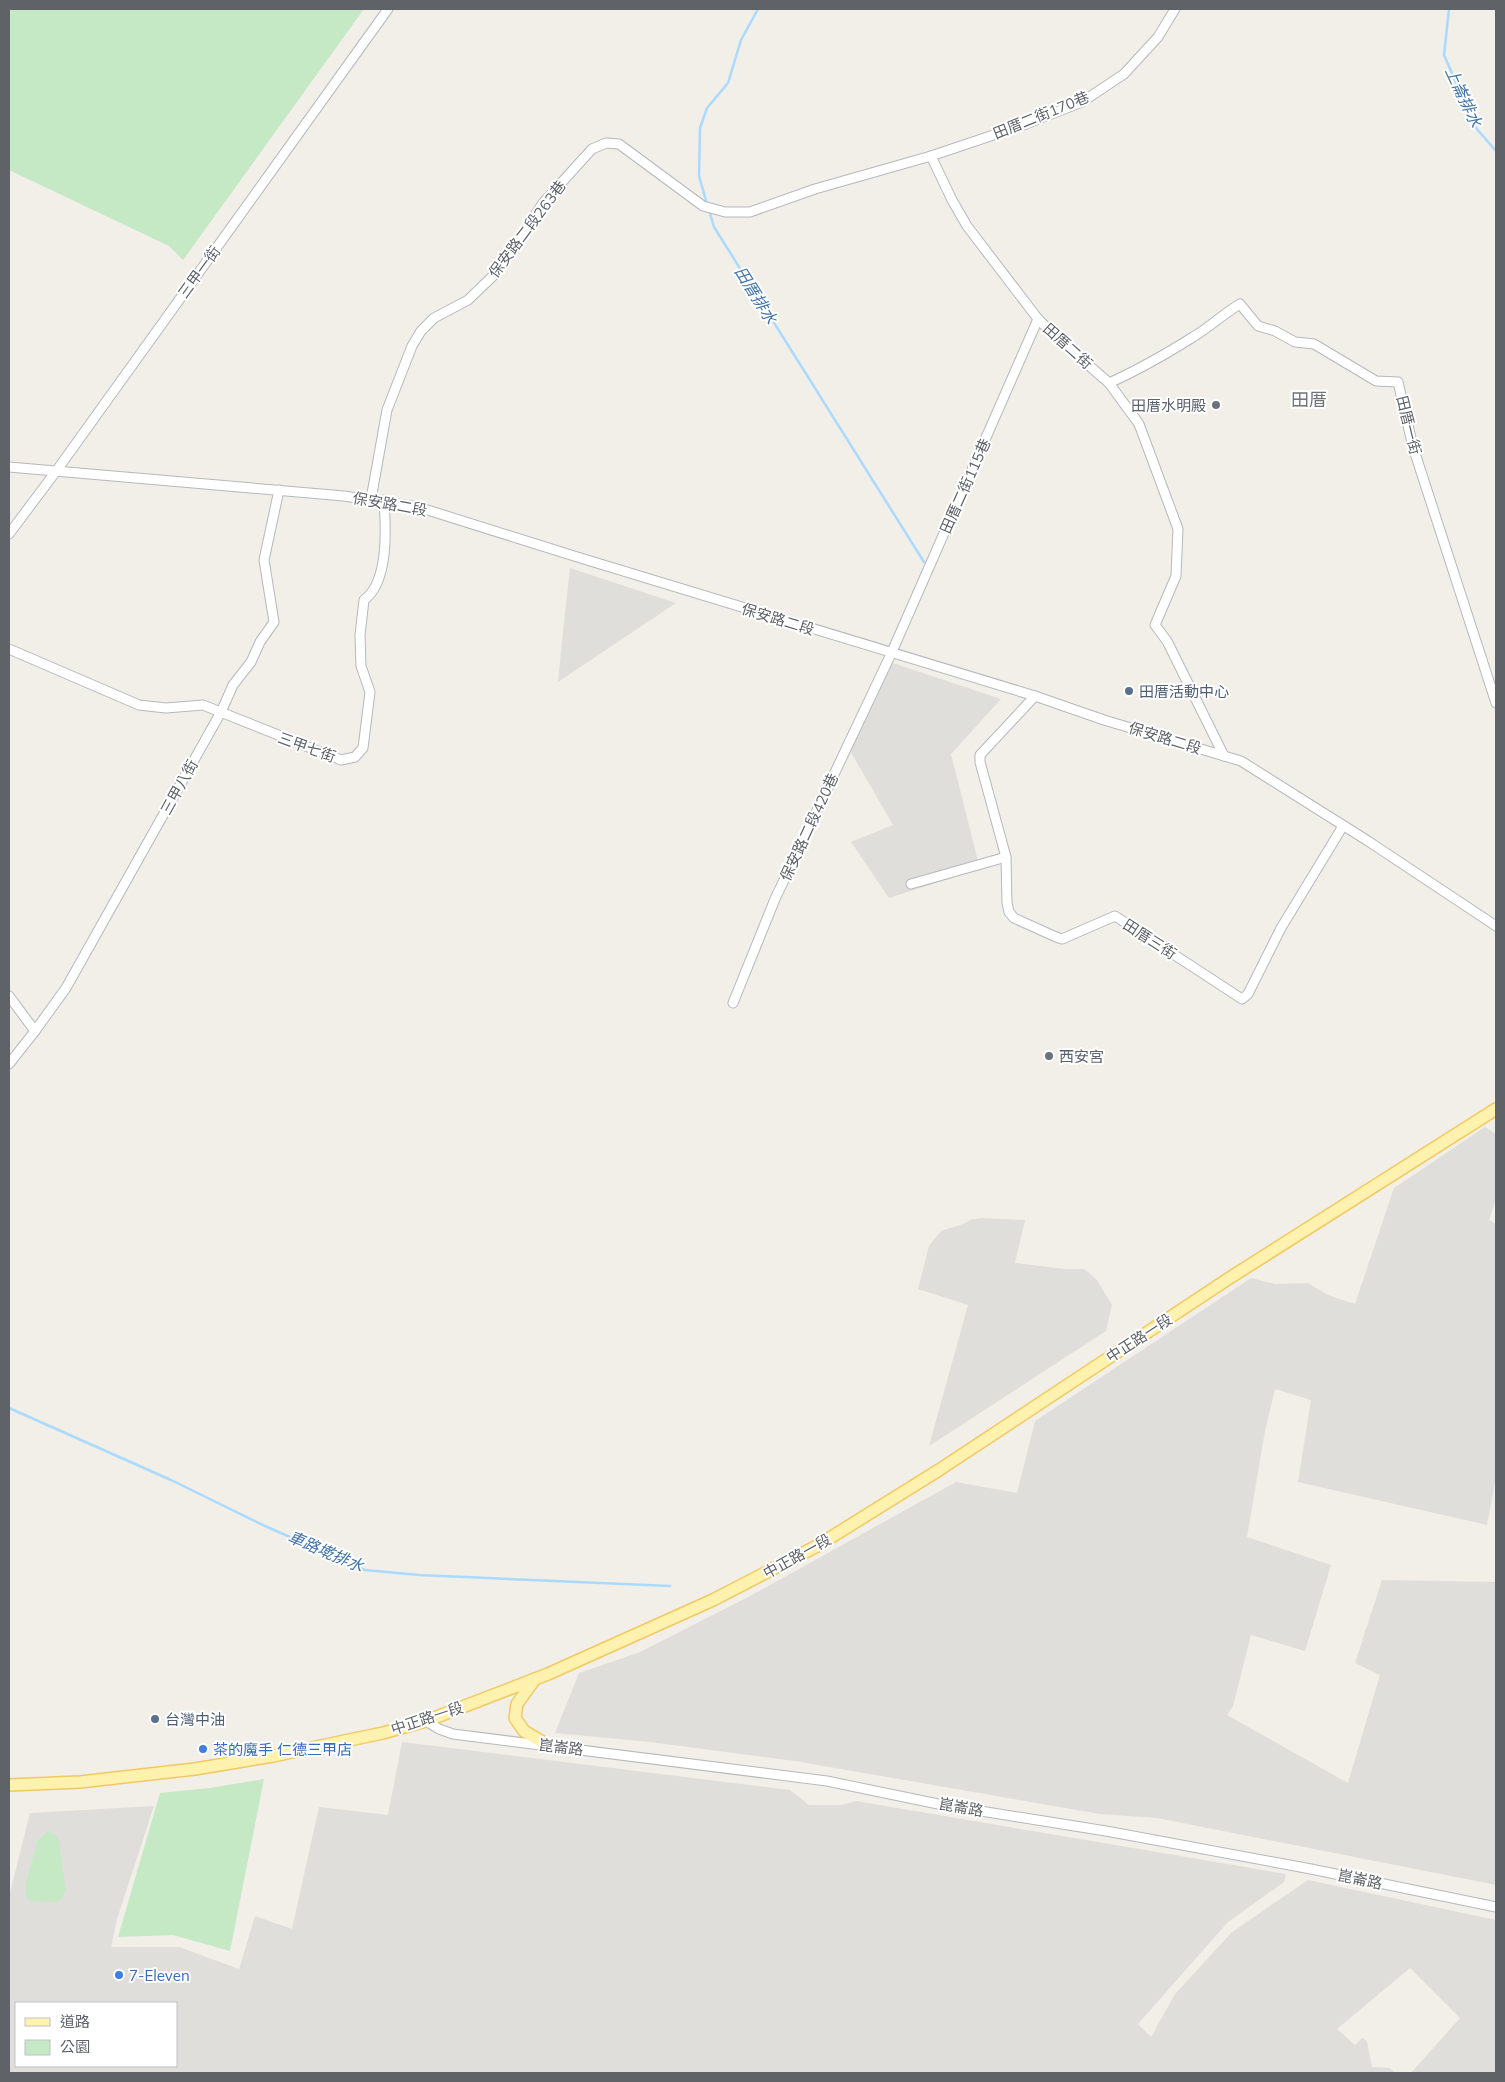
<svg xmlns="http://www.w3.org/2000/svg" width="1505" height="2082" viewBox="0 0 1505 2082" font-family="Mulish,'Noto Sans TC',sans-serif">
  <rect width="100%" height="100%" fill="#f1efe8"/>
  <g fill="#e0deda" fill-rule="evenodd">
    <polygon points="570,568 676,603 558,682 562,641"/>
    <polygon points="887,661 1001,699 951,754 980,869 889,898 851,842 893,825 845,742"/>
    <polygon points="1485,1127 1496,1134 1496,1199 1489,1220 1496,1224 1496,1477 1487,1525 1298,1482 1311,1400 1275,1389 1265,1431 1247,1537 1331,1565 1305,1651 1251,1635 1233,1706 1227,1715 1348,1783 1380,1675 1355,1663 1382,1580 1496,1582 1496,1885 1157,1818 1100,1814 795,1761 650,1742 555,1733 579,1673 640,1652 752,1595 956,1482 1017,1493 1035,1421 1251,1278 1275,1284 1308,1283 1328,1295 1355,1304 1394,1188"/>
    <polygon points="981,1218 1025,1220 1015,1263 1065,1269 1084,1269 1097,1280 1112,1305 1106,1331 929,1446 968,1305 918,1289 929,1246 941,1231 966,1223 970,1220"/>
    <path d="M402,1742L790,1790L809,1805H841L856,1801L1286,1874L1284,1882L1228,1922L1138,2024L1151,2037L1175,1994L1232,1932L1308,1880L1496,1920V2073H1411L1460,2018L1410,1968L1337,2029L1355,2045L1362,2038L1367,2041L1372,2067L1390,2068L1395,2073H9V1897L30,1813L154,1806L117,1919L111,1947H179L239,1969L255,1916L292,1929L319,1807L388,1815ZM16,2003H176V2066H16Z"/>
  </g>
  <g fill="#c5e8c5">
    <polygon points="9,9 364,9 183,260 169,246 9,170"/>
    <polygon points="264,1779 230,1951 173,1935 118,1937 160,1793 210,1788"/>
    <polygon points="49,1831 58,1837 66,1891 58,1902 32,1901 26,1898 26,1882 38,1840"/>
  </g>
  <g fill="none" stroke-linecap="round" stroke-linejoin="round">
    <g stroke="#aadaff" stroke-width="2.5">
      <polyline points="1449,9 1444,55 1476,128 1496,151"/>
      <polyline points="707,204 699,176 700,128 707,108 728,83 741,40 758,9"/>
      <polyline points="709,210 714,227 924,562"/>
      <polyline points="9,1408 171,1480 265,1526 365,1570 419,1575 670,1586"/>
    </g>
    <g stroke="#b5b8bc" stroke-width="11">
      <g id="minor">
        <polyline points="931,156 952,200 967,226 1038,319 1055,336 1109,383 1139,424 1178,529 1176,576 1155,625 1167,641 1224,756"/>
        <path d="M1109,383C1138,370 1166,354 1193,337C1210,327 1223,314 1240,304L1258,326L1275,331L1295,342L1314,344L1376,381L1398,382L1413,447L1496,703"/>
        <polyline points="9,467 344,496 418,507 574,556 1035,696 1104,720 1241,761 1368,841 1496,926"/>
        <polyline points="371,499 387,410 412,346 421,331 434,318 468,300 497,272 543,203 592,149 606,143 619,144 703,206 725,212 750,212 815,189 931,156 1026,124 1082,102 1124,74 1158,37 1175,9"/>
        <polyline points="9,534 57,470 388,9"/>
        <path d="M9,649L139,705L166,708L203,705L341,760L355,757L363,748L370,692L361,666L360,635L364,600C389,582 386,528 384,500"/>
        <polyline points="1035,696 980,755 980,762 1006,857 1007,903 1009,912 1014,918 1056,937 1062,939 1115,916 1242,999 1248,994 1281,928 1343,826"/>
        <polyline points="911,884 1006,857"/>
        <polyline points="9,996 35,1031"/>
        <polyline points="733,1003 775,899 891,654 1038,319"/>
        <polyline points="9,1064 35,1031 66,988 221,712 233,685 251,662 260,642 274,622 264,560 279,490"/>
        <polyline points="426,1721 439,1729 453,1734 827,1781 943,1805 1106,1831 1311,1869 1496,1907"/>
      </g>
    </g>
    <g stroke="#f2c960" stroke-width="14">
      <g id="major">
        <polyline points="535,1679 517,1704 515,1718 524,1731 549,1746"/>
        <polyline points="9,1785 80,1782 195,1769 273,1756 383,1733 426,1721 548,1674 713,1600 817,1546 939,1470 1228,1279 1496,1109"/>
      </g>
    </g>
    <use href="#minor" stroke="#fff" stroke-width="9"/>
    <use href="#major" stroke="#fff2af" stroke-width="11"/>
  </g>
  <g fill="#6b7280" stroke="#fff" stroke-width="2">
    <circle cx="1216" cy="405" r="5"/>
    <circle cx="1049" cy="1056" r="5"/>
  </g>
  <g fill="#5c6f8a" stroke="#fff" stroke-width="2">
    <circle cx="1129" cy="691" r="5"/>
    <circle cx="155" cy="1719" r="5"/>
  </g>
  <g fill="#3f7fe0" stroke="#fff" stroke-width="2">
    <circle cx="203" cy="1749" r="5"/>
    <circle cx="119" cy="1975" r="5"/>
  </g>
  <g text-anchor="middle" dominant-baseline="central" stroke-width="4" stroke-linejoin="round" paint-order="stroke">
    <g font-size="15" fill="#5f6368" stroke="#fff">
      <text transform="translate(1041 115) rotate(-22)">田厝二街170巷</text>
      <text transform="translate(527 229) rotate(-53)">保安路二段263巷</text>
      <text transform="translate(199 272) rotate(-54)">三甲一街</text>
      <text transform="translate(1068 346) rotate(42)">田厝二街</text>
      <text transform="translate(1409 425) rotate(76)">田厝一街</text>
      <text transform="translate(965 486) rotate(-66)">田厝二街115巷</text>
      <text transform="translate(390 504) rotate(10)">保安路二段</text>
      <text transform="translate(778 619) rotate(17)">保安路二段</text>
      <text transform="translate(1165 738) rotate(17)">保安路二段</text>
      <text transform="translate(307 747) rotate(20)">三甲七街</text>
      <text transform="translate(179 787) rotate(-61)">三甲八街</text>
      <text transform="translate(809 827) rotate(-65)">保安路二段420巷</text>
      <text transform="translate(1150 939) rotate(33)">田厝三街</text>
      <text transform="translate(1139 1338) rotate(-33)">中正路一段</text>
      <text transform="translate(797 1556) rotate(-29)">中正路一段</text>
      <text transform="translate(427 1718) rotate(-18)">中正路一段</text>
      <text transform="translate(561 1747) rotate(7)">崑崙路</text>
      <text transform="translate(961 1807) rotate(10)">崑崙路</text>
      <text transform="translate(1360 1879) rotate(12)">崑崙路</text>
    </g>
    <g font-size="15" fill="#5b616d" stroke="#fff" text-anchor="end">
      <text x="1206" y="405">田厝水明殿</text>
      <text x="1059" y="1056" text-anchor="start">西安宮</text>
    </g>
    <g font-size="15" fill="#4e5e75" stroke="#fff" text-anchor="start">
      <text x="1139" y="691">田厝活動中心</text>
      <text x="165" y="1719">台灣中油</text>
    </g>
    <g font-size="15" fill="#366cbe" stroke="#fff" text-anchor="start">
      <text x="213" y="1749">茶的魔手 仁德三甲店</text>
      <text x="129" y="1975">7-Eleven</text>
    </g>
    <g font-size="16" font-style="italic" fill="#4174aa" stroke="#fff">
      <text transform="translate(1464 97) rotate(65)">上崙排水</text>
      <text transform="translate(756 295) rotate(58)">田厝排水</text>
      <text transform="translate(326 1551) rotate(23)">車路墘排水</text>
    </g>
    <g font-size="18" fill="#70757a" stroke="#fff">
      <text x="1309" y="399">田厝</text>
    </g>
  </g>
  <rect width="1505" height="2082" fill="none" stroke="#5f6368" stroke-width="20"/>
  <rect x="15" y="2002" width="162" height="65" fill="#ffffff" stroke="#bfc1c3"/>
  <rect x="25" y="2018" width="25" height="8" fill="#fff2af" stroke="#bfc1c3"/>
  <text x="60" y="2027" font-size="15" fill="#5f6368">道路</text>
  <rect x="25" y="2040" width="25" height="15" fill="#c5e8c5" stroke="#bfc1c3"/>
  <text x="60" y="2052" font-size="15" fill="#5f6368">公園</text>
</svg>
